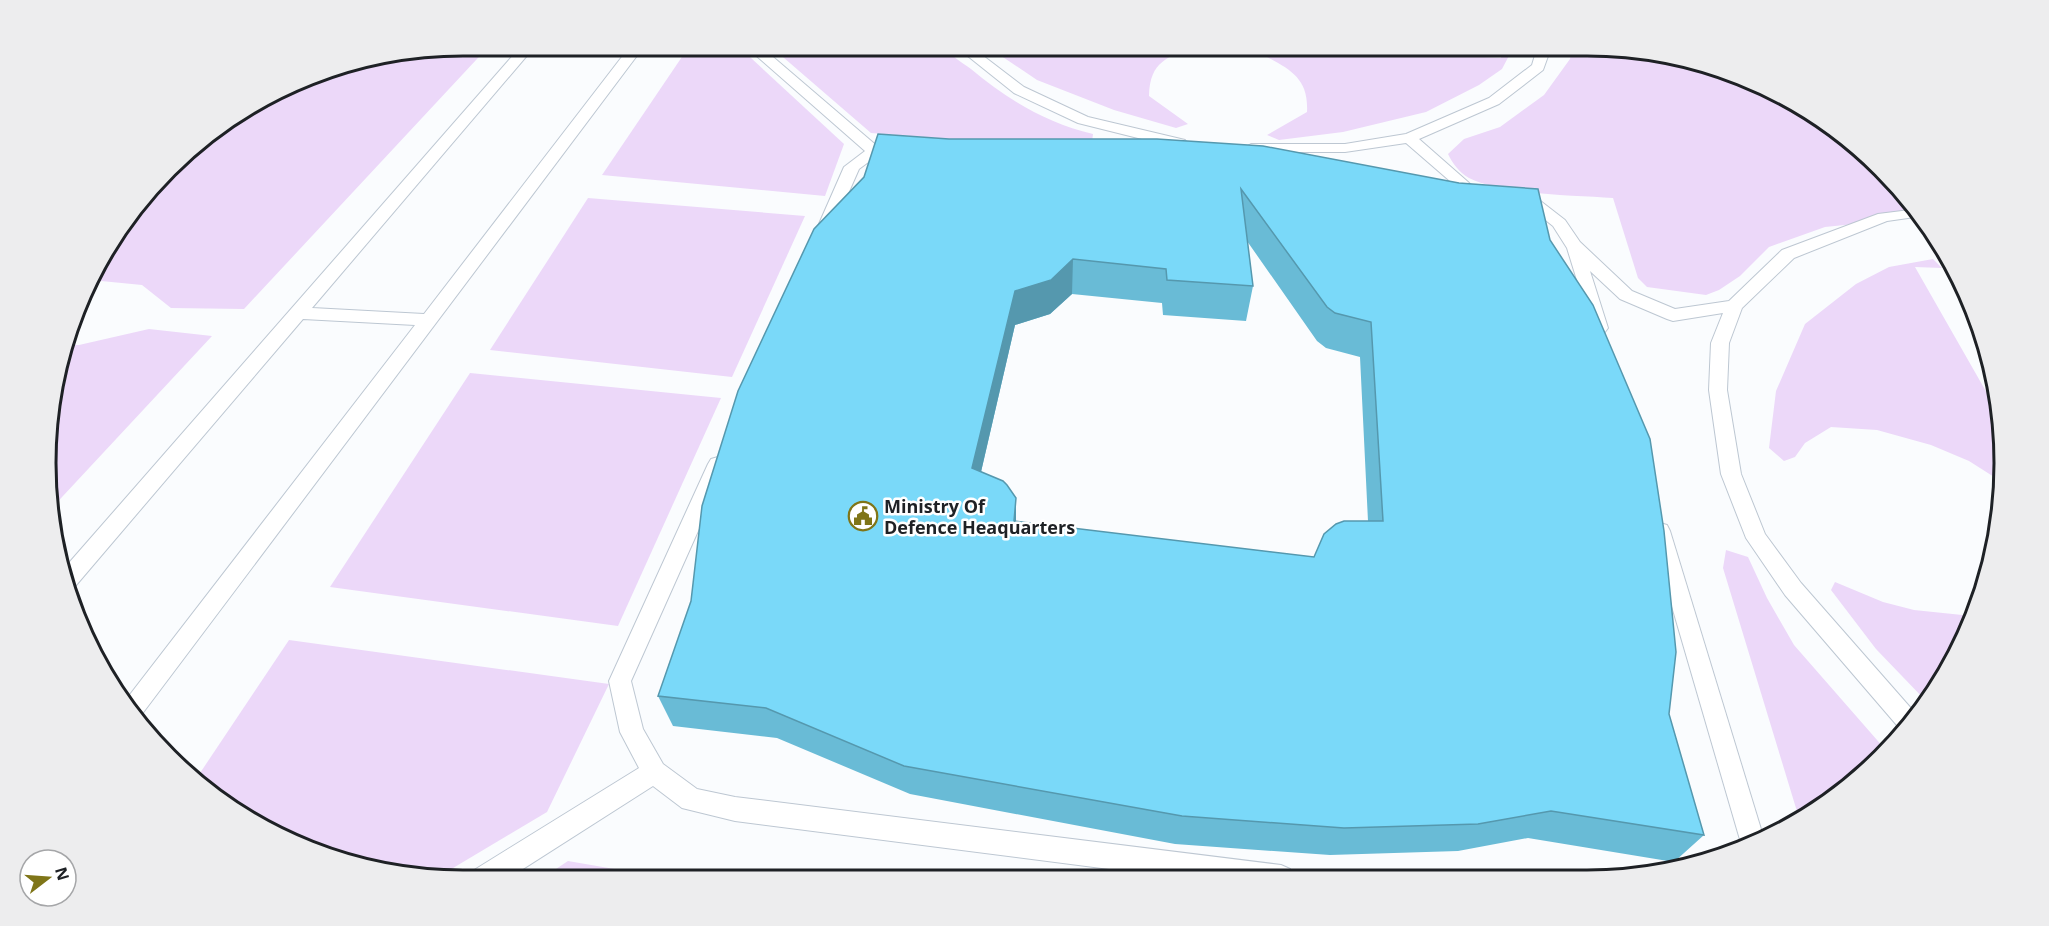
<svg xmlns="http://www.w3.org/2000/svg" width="2049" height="926" viewBox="0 0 2049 926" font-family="'Open Sans',sans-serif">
  <rect width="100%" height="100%" fill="#fafcfe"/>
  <g fill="#ecd8f9">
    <polygon points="463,45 490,45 244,309 171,308 142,285 91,280 101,254 188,149 254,101 328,67"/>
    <polygon points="690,45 737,45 844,144 825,196 602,175"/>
    <path d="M769,45H943C950,55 961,62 971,69C1007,99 1046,123 1093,134L1091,150L871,133Z"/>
    <path d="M985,45H1196C1168,58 1150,60 1149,96L1188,124L1176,128L1114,110L1037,80Z"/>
    <path d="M1268,45L1501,58L1500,48L1512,50L1502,69L1479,85L1426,112L1343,132L1279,140L1267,135L1307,112C1309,75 1286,68 1258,52Z"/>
    <path d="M1572,45H1586L1721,67L1795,101L1862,149L1923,217L1825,227L1769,247L1740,276L1719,290L1706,295L1647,287L1638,278L1613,198C1574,195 1502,195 1469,178C1459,172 1453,164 1448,154L1464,139L1500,127L1544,95L1570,59Z"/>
    <polygon points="588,198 805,216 732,377 490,350"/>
    <polygon points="1933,259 1942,268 1915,267 2000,416 2003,436 2002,482 1969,461 1931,445 1877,430 1831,427 1805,443 1795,457 1784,461 1769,448 1776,391 1805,324 1856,284 1889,267"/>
    <polygon points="149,329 212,336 49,511 53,382 67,345 79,345"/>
    <polygon points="470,373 721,398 618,626 330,587"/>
    <polygon points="1726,550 1748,557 1767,598 1794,645 1884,748 1841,794 1799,818 1723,568"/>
    <polygon points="1835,582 1883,602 1914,610 1972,616 1933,696 1927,702 1876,649 1831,590"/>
    <polygon points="289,640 609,684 547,812 438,877 328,859 254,825 194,782"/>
    <polygon points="568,861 678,880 538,881"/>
  </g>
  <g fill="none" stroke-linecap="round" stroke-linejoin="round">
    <g stroke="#bdc7d2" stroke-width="2">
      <g id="service">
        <polygon points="522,45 536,45 312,308 424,314 631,45 645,45 139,718 125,701 415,325 303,319 72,590 66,592 61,572"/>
        <polygon points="744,45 759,45 877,146 898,145 905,149 898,153 878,155 859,169 829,237 817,237 815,233 844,167 865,151"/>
        <polygon points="954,45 969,45 1024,87 1088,117 1185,140 1187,143 1180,147 1166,145 1078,123 1014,93"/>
        <polygon points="1538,45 1552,45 1543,70 1499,104 1419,139 1468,182 1471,185 1468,188 1458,188 1406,143 1345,152 1251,152 1244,148 1251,144 1345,144 1406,134 1489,98 1532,65"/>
        <polygon points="1519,192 1534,196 1565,220 1580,242 1632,291 1675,309 1729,301 1782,250 1878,214 1918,209 1922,216 1887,221 1794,258 1742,308 1729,343 1727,390 1741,474 1765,534 1801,583 1916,714 1901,730 1785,595 1746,538 1721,474 1709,390 1711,343 1723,313 1673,321 1667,319 1620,299 1590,271 1608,328 1605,332 1593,332 1567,248 1553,226 1524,203 1514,200 1511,197"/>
        <polygon points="718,457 725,459 728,464 631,681 643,729 663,764 697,789 735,797 1281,865 1290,869 1294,878 1187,879 735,821 682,808 653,786 504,881 467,881 471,872 639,768 620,732 609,681 708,464 711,459"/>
        <polygon points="1660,523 1667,525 1670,531 1764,839 1743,850 1650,531 1653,525"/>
      </g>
    </g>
    <use href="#service" fill="#fff" fill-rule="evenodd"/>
  </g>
  <path fill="#69bbd6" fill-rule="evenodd" d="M949,139L1550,240L1669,714L1704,835L1674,862L1528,838L1458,851L1330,855L1175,844L910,794L777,738L673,726L658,696ZM1247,241L1317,341L1326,348L1360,357L1368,521L1314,557L1016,522L981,472L1015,325L1050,314L1072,294L1162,303L1163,315L1246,321L1253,286Z"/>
  <g fill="#5598ae">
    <polygon points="1073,259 1072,294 1050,314 1015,325 974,502 972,468 1015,291"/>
    <polygon points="1016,498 1016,531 1014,521"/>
  </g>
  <path fill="#7ad9f9" stroke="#5598ae" stroke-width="1.5" fill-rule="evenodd" d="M878,134L949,139H1157L1263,146L1459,183L1538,189L1550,240L1593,305L1650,439L1664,531L1676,652L1669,714L1704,835L1551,811L1478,824L1344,828L1182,816L904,766L766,708L658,696L691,601L702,506L738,391L814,229L864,177ZM1241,189L1327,307L1335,313L1371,322L1383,521H1344L1336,524L1324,534L1314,557L1014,521L1016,498L1007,485L1003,481L972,468L1015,291L1051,280L1073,259L1166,269L1167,280L1253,286Z"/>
  <defs>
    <g id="civic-ring" transform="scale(1.5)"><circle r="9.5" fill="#fff" stroke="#7f7518" stroke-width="1.5"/><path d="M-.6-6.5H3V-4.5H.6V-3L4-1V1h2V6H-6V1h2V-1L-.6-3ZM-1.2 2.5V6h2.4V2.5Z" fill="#7f7518"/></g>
  </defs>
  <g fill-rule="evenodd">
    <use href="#civic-ring" x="863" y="516"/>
  </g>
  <g text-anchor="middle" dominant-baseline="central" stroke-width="5" stroke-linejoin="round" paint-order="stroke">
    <g font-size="18" font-weight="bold" fill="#1e2125" stroke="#fff" text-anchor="start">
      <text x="884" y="506">Ministry Of<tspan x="884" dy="21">Defence Heaquarters</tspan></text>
    </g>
  </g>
  <path d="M0 0H2049V926H0ZM463 56H1587A407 407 0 0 1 1994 463V463A407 407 0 0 1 1587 870H463A407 407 0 0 1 56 463V463A407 407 0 0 1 463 56Z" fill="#ededee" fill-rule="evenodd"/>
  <path fill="none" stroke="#1e2125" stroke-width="3" d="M463 56H1587A407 407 0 0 1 1994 463V463A407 407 0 0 1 1587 870H463A407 407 0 0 1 56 463V463A407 407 0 0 1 463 56Z"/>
  <g transform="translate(48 878) rotate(73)"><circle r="28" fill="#ffffff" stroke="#a5a6a8" stroke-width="1.5"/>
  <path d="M0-4.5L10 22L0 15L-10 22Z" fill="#7f7518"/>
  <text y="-9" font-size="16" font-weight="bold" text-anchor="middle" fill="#1e2125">N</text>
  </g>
</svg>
